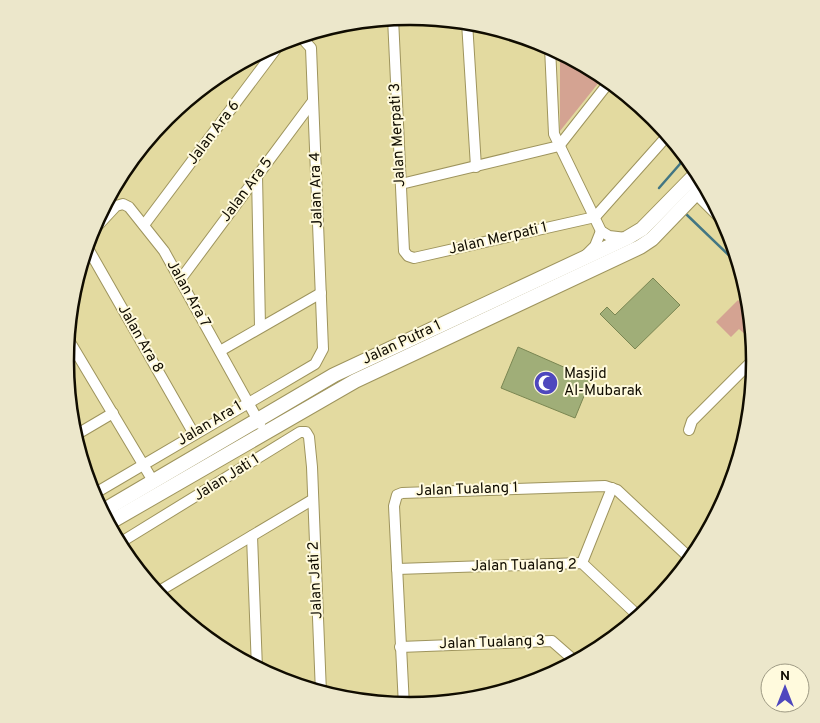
<svg xmlns="http://www.w3.org/2000/svg" width="820" height="723" viewBox="0 0 820 723" font-family="Overpass,sans-serif">
  <rect width="100%" height="100%" fill="#e3daa0"/>
  <g fill="#d4a392">
    <polygon points="560,52 604,76 560,131"/>
    <polygon points="738,300 750,312 752,330 747,336 739,329 731,337 716,322"/>
  </g>
  <g fill="none" stroke-linecap="round" stroke-linejoin="round">
    <g stroke="#427683" stroke-width="2.5">
      <polyline points="659,188 680,164 683,153"/>
      <polyline points="686,214 740,266"/>
    </g>
  </g>
  <g fill="#a0ae78" stroke="#7a8652">
    <polygon points="653,278 680,305 635,349 600,314 607,307 615,315"/>
    <polygon points="518,347 591,379 575,418 501,388"/>
  </g>
  <g fill="none" stroke-linecap="round" stroke-linejoin="round">
    <g stroke="#9e945d" stroke-width="12">
      <g id="street">
        <polyline points="393,18 404,251 408,256 414,258 595,217"/>
        <polyline points="467,22 476,167"/>
        <polyline points="550,47 554,134 601,231 609,236 626,238"/>
        <polyline points="559,146 610,81"/>
        <polyline points="257,175 260,327"/>
        <polyline points="401,184 559,146"/>
        <polyline points="696,194 725,223"/>
        <polyline points="595,217 668,135"/>
        <polyline points="144,225 282,41"/>
        <polyline points="89,235 116,206 123,204 129,207 164,251 260,424"/>
        <polyline points="86,245 194,434"/>
        <polyline points="586,255 595,246 601,231"/>
        <polyline points="180,280 313,101"/>
        <polyline points="67,337 153,481"/>
        <polyline points="220,351 321,293"/>
        <polyline points="689,430 692,421 755,358"/>
        <polyline points="74,436 113,413"/>
        <polyline points="92,495 315,364 323,349 311,48 300,36"/>
        <polyline points="252,536 257,669"/>
        <polyline points="118,544 300,432 306,432 309,437 312,467 321,693"/>
        <polyline points="582,563 612,488"/>
        <polyline points="397,569 582,563 633,611"/>
        <polyline points="156,593 312,500"/>
        <polyline points="400,647 552,641 576,662"/>
        <polyline points="404,706 394,506 397,495 402,493 605,486 617,490 692,560"/>
      </g>
    </g>
    <g stroke="#9e945d" stroke-width="16">
      <g id="secondary">
        <polyline points="101,512 334,375 627,238 642,229 698,172"/>
        <polyline points="107,524 355,381 640,247 652,239 705,184"/>
      </g>
    </g>
    <use href="#street" stroke="#fff" stroke-width="10"/>
    <use href="#secondary" stroke="#fff" stroke-width="14"/>
  </g>
  <defs>
    <g id="mosque-disc" transform="scale(1.25)"><circle r="9.5" fill="#4e47be" stroke="#fffadd"/><path d="M3.5-4.9A6 6 0 1 0 3.5 4.9A5 5 0 1 1 3.5-4.9Z" fill="#fff"/></g>
  </defs>
  <g fill-rule="evenodd">
    <use href="#mosque-disc" x="546" y="383"/>
  </g>
  <g text-anchor="middle" dominant-baseline="central" stroke-width="4" stroke-linejoin="round" paint-order="stroke">
    <g font-size="15" fill="#100c00" stroke="#fffadd">
      <text transform="translate(214 133) rotate(-53)">Jalan Ara 6</text>
      <text transform="translate(398 135) rotate(-93)">Jalan Merpati 3</text>
      <text transform="translate(247 190) rotate(-53)">Jalan Ara 5</text>
      <text transform="translate(317 190) rotate(-92)">Jalan Ara 4</text>
      <text transform="translate(498 239) rotate(-13)">Jalan Merpati 1</text>
      <text transform="translate(188 294) rotate(61)">Jalan Ara 7</text>
      <text transform="translate(140 339) rotate(60)">Jalan Ara 8</text>
      <text transform="translate(402 343) rotate(-25)">Jalan Putra 1</text>
      <text transform="translate(210 424) rotate(-31)">Jalan Ara 1</text>
      <text transform="translate(227 478) rotate(-32)">Jalan Jati 1</text>
      <text transform="translate(467 490) rotate(-2)">Jalan Tualang 1</text>
      <text transform="translate(524 566) rotate(-1)">Jalan Tualang 2</text>
      <text transform="translate(316 580) rotate(-93)">Jalan Jati 2</text>
      <text transform="translate(492 643) rotate(-2)">Jalan Tualang 3</text>
    </g>
    <g font-size="15" fill="#100c00" stroke="#fffadd" text-anchor="start">
      <text x="564" y="374">Masjid<tspan x="564" dy="17">Al-Mubarak</tspan></text>
    </g>
  </g>
  <path d="M0 0H820V723H0ZM74 361a336 336 0 1 1 672 0a336 336 0 1 1-672 0Z" fill="#ece7cb" fill-rule="evenodd"/>
  <path fill="none" stroke="#100c00" stroke-width="2.5" d="M74 361a336 336 0 1 1 672 0a336 336 0 1 1-672 0Z"/>
  <g transform="translate(785 688)"><circle r="24" fill="#fffadd" stroke="#9f9b85"/>
  <path d="M0-4L9 19L0 12L-9 19Z" fill="#4e47be"/>
  <text y="-8" font-size="14" font-weight="bold" text-anchor="middle" fill="#100c00">N</text>
  </g>
</svg>
